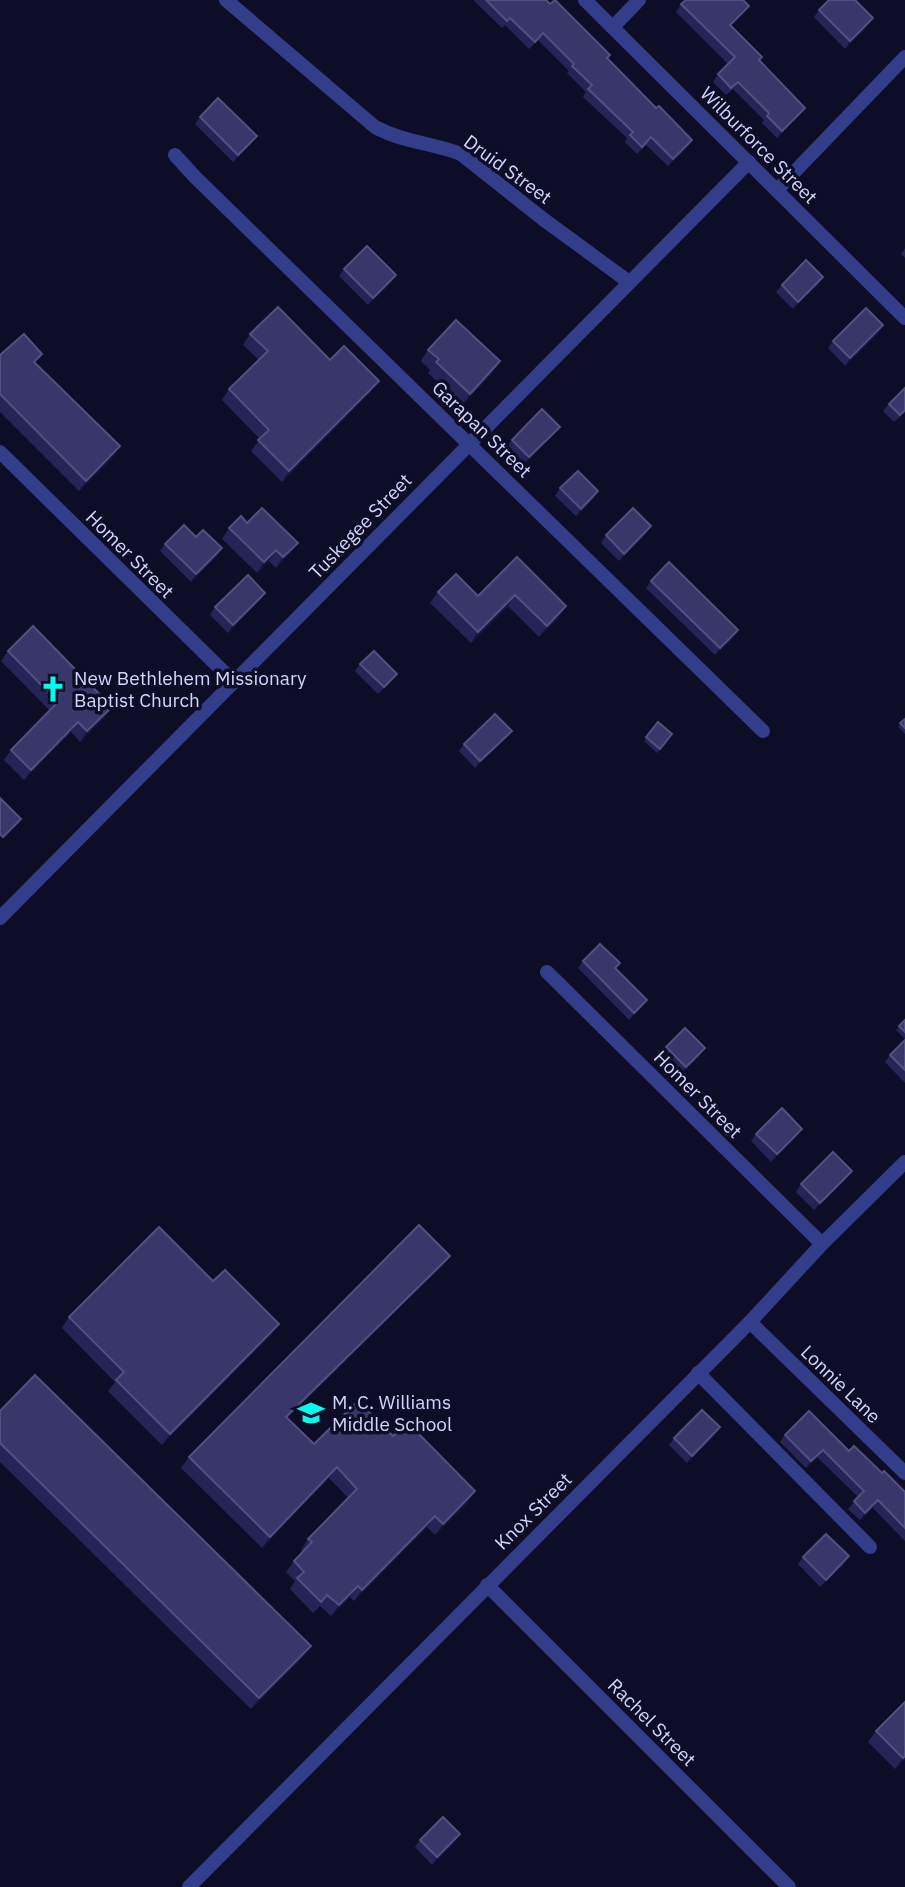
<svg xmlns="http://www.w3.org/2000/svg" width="905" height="1887" viewBox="0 0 905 1887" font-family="'IBM Plex Sans',sans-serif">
  <rect width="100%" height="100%" fill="#0d0d27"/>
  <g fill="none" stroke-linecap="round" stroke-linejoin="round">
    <g stroke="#333e8b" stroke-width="14">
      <path d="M226,0L375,127C403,142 432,143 461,154L543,219L629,282"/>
      <polyline points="613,27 639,0"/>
      <polyline points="175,155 195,177 763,731"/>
      <polyline points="777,190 905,57"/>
      <polyline points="0,452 234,682"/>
      <polyline points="547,972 822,1244"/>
      <polyline points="750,1322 905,1473"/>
      <polyline points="698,1373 870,1547"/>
      <polyline points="487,1585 789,1887"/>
    </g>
    <g stroke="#333e8b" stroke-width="14">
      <polyline points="585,0 905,318"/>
      <polyline points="0,918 749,162"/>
      <polyline points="189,1887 750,1322 822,1244 905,1162"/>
    </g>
  </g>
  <g fill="#262457">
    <polygon points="473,0 546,0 608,59 656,108 692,140 687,147 668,166 646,145 637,154 625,142 627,138 583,97 586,92 567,73 569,71 538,40 529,49 505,25 502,28"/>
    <polygon points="681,4 749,6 744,13 731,26 760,61 805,108 800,115 777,138 762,123 764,120 733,89 726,95 713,82 718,74 728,64 676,12"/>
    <polygon points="819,10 868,26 845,49 814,17"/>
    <polygon points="200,117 251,144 233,162 195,124"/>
    <polygon points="905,248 905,258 901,254"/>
    <polygon points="344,269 396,275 391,283 368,305 339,276"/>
    <polygon points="823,277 818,285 793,309 776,292 782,285"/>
    <polygon points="883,325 878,333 845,366 828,348 833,341"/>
    <polygon points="250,334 330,360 371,391 282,482 251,451 260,439 222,400 229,389 259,360 243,345"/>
    <polygon points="428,350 493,372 462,405 428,373 430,370 421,361"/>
    <polygon points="0,355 35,363 113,457 79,491 0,412"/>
    <polygon points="905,388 905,412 894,422 883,411 889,404"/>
    <polygon points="560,427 554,434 524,465 507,447 512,440"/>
    <polygon points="560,488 598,491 593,499 576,516 555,496"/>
    <polygon points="247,523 298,543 290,553 276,568 269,561 257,573 222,539 229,528"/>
    <polygon points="646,534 619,561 601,543 606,535"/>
    <polygon points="196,537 222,548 217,556 191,582 160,551 165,544"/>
    <polygon points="517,557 566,606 559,617 539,637 508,606 471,643 430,603 438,592 478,596"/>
    <polygon points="651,581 733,638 715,655 646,588"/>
    <polygon points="265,593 260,600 228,633 210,615 215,607"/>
    <polygon points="8,651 105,717 80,742 71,732 24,780 4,760 11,750 50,711 1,661"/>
    <polygon points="360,664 397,674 391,681 378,694 355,671"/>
    <polygon points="905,719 905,734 898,727"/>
    <polygon points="658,722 672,734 657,753 644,741"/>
    <polygon points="506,738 475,768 459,751 464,744"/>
    <polygon points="583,961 620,963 616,968 642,1007 629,1020 578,968"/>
    <polygon points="905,1020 905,1039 896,1030"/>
    <polygon points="905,1040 905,1083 885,1062 890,1055"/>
    <polygon points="666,1047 700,1056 681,1074 661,1054"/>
    <polygon points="756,1134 797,1136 771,1162 751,1141"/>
    <polygon points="847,1178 814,1210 796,1192 801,1184"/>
    <polygon points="450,1256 442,1266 287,1418 314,1444 393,1436 468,1502 435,1535 427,1527 354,1601 350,1597 331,1616 320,1606 313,1613 290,1589 295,1581 286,1572 294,1561 303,1552 301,1550 308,1539 348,1498 329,1478 262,1548 181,1468 189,1457"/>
    <polygon points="213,1281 271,1335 162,1445 108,1391 115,1382 62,1328 69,1317"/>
    <polygon points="0,1411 303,1657 251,1709 0,1462"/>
    <polygon points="715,1435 687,1463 669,1445 674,1438"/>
    <polygon points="785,1435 849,1451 882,1473 905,1492 905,1541 873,1508 860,1520 848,1509 858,1497 817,1457 806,1468 780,1442"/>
    <polygon points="803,1557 844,1564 820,1587 798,1564"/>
    <polygon points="876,1731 905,1759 895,1769 868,1742"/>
    <polygon points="420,1840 455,1842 432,1865 415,1847"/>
  </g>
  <g fill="#14133c">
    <polygon points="749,6 744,13 725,32 730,25"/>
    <polygon points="873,18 868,26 845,49 850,41"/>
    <polygon points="805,108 800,115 777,138 782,131"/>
    <polygon points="257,136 251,144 233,162 238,155"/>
    <polygon points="692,140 687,147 668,166 673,159"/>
    <polygon points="396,275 391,283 368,305 373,298"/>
    <polygon points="823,277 818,285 793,309 798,302"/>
    <polygon points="883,325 878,333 845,366 850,358"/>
    <polygon points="500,361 493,372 462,405 470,394"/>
    <polygon points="379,381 371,391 282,482 289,471"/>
    <polygon points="560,427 554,434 524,465 529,457"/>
    <polygon points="120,446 113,457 79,491 86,481"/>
    <polygon points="598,491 593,499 576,516 581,509"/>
    <polygon points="651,526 646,534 619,561 624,554"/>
    <polygon points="298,543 290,553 276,568 283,557"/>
    <polygon points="222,548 217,556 191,582 196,574"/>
    <polygon points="276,550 269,561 257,573 264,562"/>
    <polygon points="265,593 260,600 228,633 233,625"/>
    <polygon points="515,595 508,606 471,643 478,632"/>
    <polygon points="566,606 559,617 539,637 547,626"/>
    <polygon points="738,630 733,638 715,655 720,648"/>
    <polygon points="112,707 105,717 80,742 87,731"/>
    <polygon points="78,722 71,732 24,780 31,770"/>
    <polygon points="512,731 506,738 475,768 480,761"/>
    <polygon points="21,819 15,826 0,842 3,837"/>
    <polygon points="647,1000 642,1007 629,1020 634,1013"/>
    <polygon points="705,1048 700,1056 681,1074 686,1067"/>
    <polygon points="802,1129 797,1136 771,1162 777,1154"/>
    <polygon points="852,1171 847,1178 814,1210 820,1203"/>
    <polygon points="450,1256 442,1266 278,1427 286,1417"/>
    <polygon points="279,1324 271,1335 162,1445 170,1434"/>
    <polygon points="720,1427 715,1435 687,1463 692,1456"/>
    <polygon points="823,1450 817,1457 806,1468 811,1461"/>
    <polygon points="337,1467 329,1478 262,1548 270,1537"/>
    <polygon points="475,1491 468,1502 435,1535 443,1524"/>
    <polygon points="878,1500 873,1508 860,1520 865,1513"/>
    <polygon points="435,1516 427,1527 354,1601 362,1590"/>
    <polygon points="849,1556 844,1564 820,1587 826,1580"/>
    <polygon points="358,1586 350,1597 331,1616 339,1605"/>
    <polygon points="311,1646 303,1657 251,1709 259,1698"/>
    <polygon points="905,1756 905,1759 895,1769 903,1758"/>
    <polygon points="460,1834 455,1842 432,1865 437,1857"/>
  </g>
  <g fill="#393769" stroke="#515080" stroke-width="2">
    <polygon points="486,0 546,0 550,4 555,0 610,55 607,58 656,108 659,106 692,140 673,159 651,137 642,147 630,135 633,132 588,89 592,85 572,66 574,64 543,33 535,42 510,18 507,21"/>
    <polygon points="686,0 743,0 749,6 730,25 762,57 759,60 805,108 782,131 767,116 769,113 738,82 731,88 718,74 735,57 681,4"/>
    <polygon points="829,0 855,0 873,18 850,41 819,10"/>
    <polygon points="218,98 257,136 238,155 200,117"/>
    <polygon points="367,246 396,275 373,298 344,269"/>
    <polygon points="806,260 823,277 798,302 782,285"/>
    <polygon points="278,307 330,360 344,346 379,381 289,471 258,440 269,430 229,389 268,351 250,334"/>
    <polygon points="866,308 883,325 850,358 833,341"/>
    <polygon points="456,320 500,361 470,394 436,362 439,359 428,350"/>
    <polygon points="24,334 42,354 34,362 120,446 86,481 0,394 0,355"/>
    <polygon points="905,388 905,410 900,415 889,404"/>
    <polygon points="542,409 560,427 529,457 512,440"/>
    <polygon points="578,471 598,491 581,509 560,488"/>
    <polygon points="262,508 298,543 283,557 276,550 264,562 229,528 241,516 247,523"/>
    <polygon points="633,508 651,526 624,554 606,535"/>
    <polygon points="184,525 196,537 203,530 222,548 196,574 165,544"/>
    <polygon points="517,557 566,606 547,626 515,595 478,632 438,592 456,574 478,596"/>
    <polygon points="669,562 738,630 720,648 651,581"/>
    <polygon points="248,575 265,593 233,625 215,607"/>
    <polygon points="33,626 112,707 87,731 78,722 31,770 11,750 58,702 8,651"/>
    <polygon points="374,651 397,674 384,687 360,664"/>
    <polygon points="495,714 512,731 480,761 464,744"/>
    <polygon points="905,719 905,728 900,723"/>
    <polygon points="658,722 672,734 660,749 646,737"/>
    <polygon points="0,798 21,819 3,837 0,834"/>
    <polygon points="600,944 620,963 615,968 647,1000 634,1013 583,961"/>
    <polygon points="905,1020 905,1032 899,1026"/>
    <polygon points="685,1028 705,1048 686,1067 666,1047"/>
    <polygon points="905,1040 905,1070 890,1055"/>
    <polygon points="782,1108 802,1129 777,1154 756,1134"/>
    <polygon points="833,1152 852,1171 820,1203 801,1184"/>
    <polygon points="419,1225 450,1256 286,1417 314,1444 358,1401 393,1436 407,1422 475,1491 443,1524 435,1516 362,1590 358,1586 339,1605 327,1595 321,1602 297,1578 304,1572 294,1561 312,1542 308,1539 357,1489 337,1467 270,1537 189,1457"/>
    <polygon points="159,1227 213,1281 225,1270 279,1324 170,1434 116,1380 124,1372 69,1317"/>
    <polygon points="35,1375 311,1646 259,1698 0,1443 0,1411"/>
    <polygon points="702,1410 720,1427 692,1456 674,1438"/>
    <polygon points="809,1411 849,1451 854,1446 882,1473 884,1471 905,1492 905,1528 878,1500 865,1513 854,1501 864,1491 823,1450 811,1461 785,1435"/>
    <polygon points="826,1534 849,1556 826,1580 803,1557"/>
    <polygon points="905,1702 905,1756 903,1758 876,1731"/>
    <polygon points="443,1817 460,1834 437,1857 420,1840"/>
  </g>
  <defs>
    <g id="church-bare" transform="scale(2.1)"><path d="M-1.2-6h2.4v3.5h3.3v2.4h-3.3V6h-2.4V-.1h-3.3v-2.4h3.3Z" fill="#00feee" stroke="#0d0d27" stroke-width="2.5" paint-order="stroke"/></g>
    <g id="school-bare" transform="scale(2.1)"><path d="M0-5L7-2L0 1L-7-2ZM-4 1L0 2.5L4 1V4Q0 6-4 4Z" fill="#00feee" stroke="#0d0d27" stroke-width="2.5" paint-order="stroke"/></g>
  </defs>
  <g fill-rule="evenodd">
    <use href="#church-bare" x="53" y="689"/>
    <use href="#school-bare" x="311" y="1413"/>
  </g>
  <g text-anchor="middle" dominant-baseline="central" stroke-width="7" stroke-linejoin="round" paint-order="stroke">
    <g font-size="19" fill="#d3d5ff" stroke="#0d0d27">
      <text transform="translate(759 145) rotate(45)">Wilburforce Street</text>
      <text transform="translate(508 169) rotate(36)">Druid Street</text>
      <text transform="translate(482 429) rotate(44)">Garapan Street</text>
      <text transform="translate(360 526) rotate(-46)">Tuskegee Street</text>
      <text transform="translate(130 554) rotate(45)">Homer Street</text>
      <text transform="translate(698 1094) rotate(45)">Homer Street</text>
      <text transform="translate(841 1384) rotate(44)">Lonnie Lane</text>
      <text transform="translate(533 1511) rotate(-45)">Knox Street</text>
      <text transform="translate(652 1722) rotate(45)">Rachel Street</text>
    </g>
    <g font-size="19" fill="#d3d5ff" stroke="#0d0d27" text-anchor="start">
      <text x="74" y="678">New Bethlehem Missionary<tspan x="74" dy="22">Baptist Church</tspan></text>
      <text x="332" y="1402">M. C. Williams<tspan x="332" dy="22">Middle School</tspan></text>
    </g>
  </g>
</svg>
